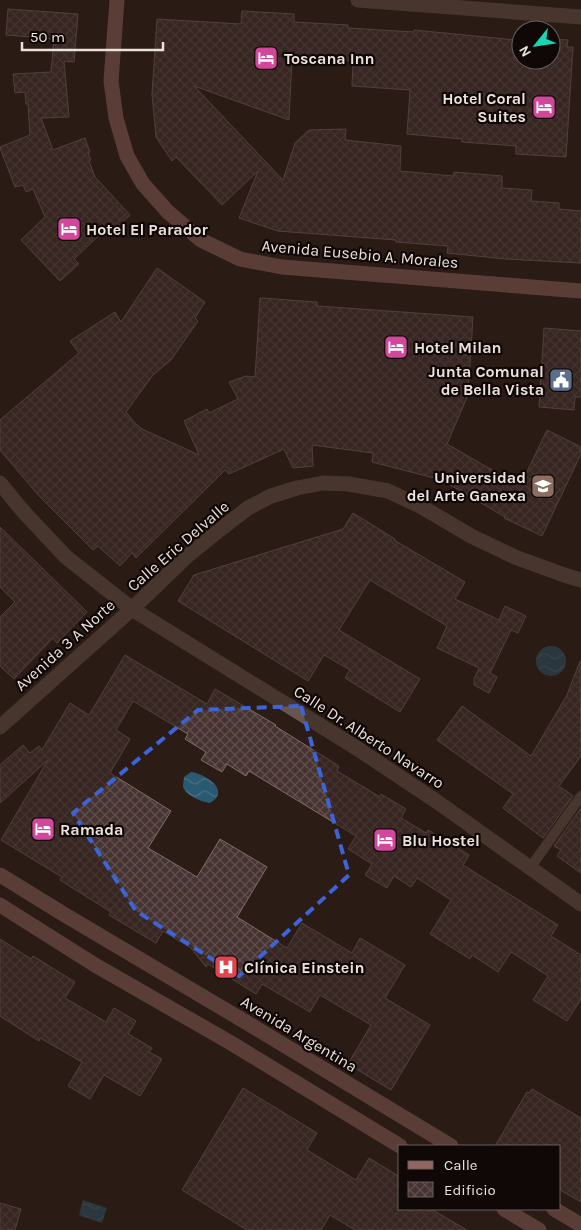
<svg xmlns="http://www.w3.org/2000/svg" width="581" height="1230" viewBox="0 0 581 1230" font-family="Karla,sans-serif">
  <defs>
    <pattern id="water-waves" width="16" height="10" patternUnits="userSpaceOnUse" patternTransform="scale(1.25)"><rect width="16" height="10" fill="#2a5972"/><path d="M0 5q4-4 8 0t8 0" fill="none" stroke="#497186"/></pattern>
    <pattern id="building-cross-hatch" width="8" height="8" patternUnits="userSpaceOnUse" patternTransform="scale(1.25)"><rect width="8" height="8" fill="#463332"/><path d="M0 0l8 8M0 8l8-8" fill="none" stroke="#61504f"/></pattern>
  </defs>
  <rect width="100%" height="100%" fill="#2b1c15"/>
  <g fill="url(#water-waves)">
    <circle cx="551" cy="661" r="15"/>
    <path d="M191,772C200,773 224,784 217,797C215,800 212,801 210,803C202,802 184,795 183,786C183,785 184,778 184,777Z"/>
    <polygon points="83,1200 107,1208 102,1223 79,1215"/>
  </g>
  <g fill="url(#building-cross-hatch)" stroke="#806b6a">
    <polygon points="8,9 78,14 74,62 64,61 69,117 41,118 53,150 85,138 90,152 88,153 91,160 89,161 95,177 130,215 113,231 108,227 74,259 79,264 60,281 21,240 45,217 33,189 26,192 23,185 15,187 0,148 0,147 30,135 28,104 26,104 25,92 15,93 13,74 51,72 54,39 6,35"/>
    <polygon points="242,11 294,14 294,22 348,25 348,28 414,32 414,30 516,40 514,60 551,60 551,39 568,40 567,47 573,47 566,157 516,154 516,146 462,142 462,139 407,134 410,90 352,86 353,61 292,58 289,120 194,86 283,180 295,143 309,130 346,129 345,140 401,146 400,171 453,176 454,172 502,176 502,188 532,190 531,201 559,203 559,209 581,211 581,263 505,259 447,253 448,246 396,242 396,240 278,231 239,218 258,171 222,205 176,157 172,161 156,137 152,94 157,19 241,24"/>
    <polygon points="157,268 205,302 195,318 198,321 171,360 153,375 126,412 134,422 142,429 199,455 184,421 207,409 209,413 238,399 229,382 246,376 255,377 260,298 317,302 317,306 473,317 468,395 447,444 520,486 547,430 581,447 581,454 542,536 504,518 505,517 442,480 372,462 373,453 312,445 313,466 293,468 284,449 229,474 225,470 136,558 132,553 120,566 98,546 93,550 39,496 0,450 0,420 79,353 70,341 115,312 121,322"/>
    <polygon points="544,328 581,331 581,397 575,397 574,410 539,407"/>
    <polygon points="353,513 395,539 394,540 465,582 455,599 499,620 505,606 526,616 518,633 511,630 490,673 497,677 489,693 474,685 474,679 479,668 437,648 447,626 370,580 339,630 420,679 400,712 345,678 350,670 324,655 308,681 178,601 194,575 343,529"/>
    <polygon points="0,527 87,612 57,643 53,638 14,679 0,666 0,617 15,602 0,587"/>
    <polygon points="125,655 207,704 215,689 276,725 275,726 339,766 337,771 380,797 381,794 406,809 401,818 426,833 428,830 469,855 463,865 558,925 551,936 581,955 581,999 567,1021 533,1000 548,976 511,952 498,972 472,955 470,959 430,934 451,900 417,878 411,887 394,876 387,888 365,875 372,864 348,849 356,836 249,771 246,776 227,764 222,772 201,760 206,752 185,739 188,734 133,701 116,730 130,739 110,773 171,811 148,848 197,877 220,839 267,867 237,917 287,948 302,923 352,953 360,938 405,965 385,998 430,1025 391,1090 348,1064 371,1025 320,995 310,1012 262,984 256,994 208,964 206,967 191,948 163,931 156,943 109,915 111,912 60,880 62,877 1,840 48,760 0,803 0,765 23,745 30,753 39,746 42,750 70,703 89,715"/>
    <polygon points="580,661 581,756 559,786 573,796 543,838 503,808 513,794 437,740 462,706 531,756 567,695"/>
    <polygon points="581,808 581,873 557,856 561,850 554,846"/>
    <polygon points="0,939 31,959 33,956 75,982 65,998 106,1022 114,1008 136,1021 128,1034 152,1048 149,1052 162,1059 140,1096 104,1075 90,1099 68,1086 82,1062 40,1038 39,1041 0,1016"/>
    <polygon points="243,1088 317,1133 307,1150 356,1180 369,1158 400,1177 400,1209 431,1209 467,1230 355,1230 330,1215 321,1230 247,1230 182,1190"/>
    <polygon points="532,1089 581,1118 581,1202 560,1190 560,1146 495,1146 527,1092 529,1093"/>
    <polygon points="0,1203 21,1209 15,1230 0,1230"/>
  </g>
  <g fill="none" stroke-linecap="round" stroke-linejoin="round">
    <polyline stroke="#68564d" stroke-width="10" points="530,868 581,796"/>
    <g stroke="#68564d" stroke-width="15">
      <polyline points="358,0 581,17"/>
      <polyline points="0,483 22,510 66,557 132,609 355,747 436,801 581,904"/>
      <polyline points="0,727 132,609 186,557 217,532 248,508 271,496 297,488 323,483 349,484 388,491 422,507 471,536 515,557 564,575 581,580"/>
    </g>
    <g stroke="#936661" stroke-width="15">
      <polyline points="117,0 111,81 116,118 127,156 143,184 168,212 201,240 240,259 282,267 581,291"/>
      <polyline points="0,875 65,915 244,1021 451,1146"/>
      <polyline points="0,905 95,965 231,1043 400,1146"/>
      <polyline points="504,1209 539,1230"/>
      <polyline points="554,1209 581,1225"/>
    </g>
  </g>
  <path d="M0 0H581V1230H0ZM301,706L349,875L239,976L136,911L73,813L198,710Z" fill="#2b1c15" fill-opacity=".55" fill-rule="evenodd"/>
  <path fill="none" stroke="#3c64d9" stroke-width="4" stroke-dasharray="10 6" stroke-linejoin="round" d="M301,706L349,875L239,976L136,911L73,813L198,710Z"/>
  <defs>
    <g id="hotel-square" transform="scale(1.25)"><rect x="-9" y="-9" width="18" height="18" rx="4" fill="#d1479c" stroke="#0f0806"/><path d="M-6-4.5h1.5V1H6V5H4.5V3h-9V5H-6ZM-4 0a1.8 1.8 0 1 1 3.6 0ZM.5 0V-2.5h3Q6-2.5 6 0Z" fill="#fff"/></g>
    <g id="civic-square" transform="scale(1.25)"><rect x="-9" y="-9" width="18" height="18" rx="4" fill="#5c6f8a" stroke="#0f0806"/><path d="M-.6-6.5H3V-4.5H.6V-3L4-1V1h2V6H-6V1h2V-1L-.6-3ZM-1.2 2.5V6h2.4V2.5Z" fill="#fff"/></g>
    <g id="university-square" transform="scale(1.25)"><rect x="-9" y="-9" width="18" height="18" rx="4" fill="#8d6e63" stroke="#0f0806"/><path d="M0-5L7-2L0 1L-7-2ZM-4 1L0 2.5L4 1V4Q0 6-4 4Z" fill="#fff"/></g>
    <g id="hospital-square" transform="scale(1.25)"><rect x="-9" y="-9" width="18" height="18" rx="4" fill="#e0444e" stroke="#0f0806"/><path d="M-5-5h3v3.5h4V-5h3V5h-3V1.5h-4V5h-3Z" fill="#fff"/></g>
  </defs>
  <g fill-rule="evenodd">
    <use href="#hotel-square" x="266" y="58"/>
    <use href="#hotel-square" x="544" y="107"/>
    <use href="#hotel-square" x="69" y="229"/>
    <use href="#hotel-square" x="396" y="347"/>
    <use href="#civic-square" x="561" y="380"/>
    <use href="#university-square" x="543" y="486"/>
    <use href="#hotel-square" x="43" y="829"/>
    <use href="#hotel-square" x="385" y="840"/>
    <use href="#hospital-square" x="226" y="967"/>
  </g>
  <g text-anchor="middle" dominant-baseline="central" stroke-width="4.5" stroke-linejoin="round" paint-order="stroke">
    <g font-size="16" font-weight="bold" fill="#ece2dc" stroke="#0f0806" text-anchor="start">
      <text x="284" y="58">Toscana Inn</text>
      <text x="526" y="98" text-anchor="end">Hotel Coral<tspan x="526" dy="18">Suites</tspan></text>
      <text x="86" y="229">Hotel El Parador</text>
      <text x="414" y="347">Hotel Milan</text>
      <text x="544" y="371" text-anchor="end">Junta Comunal<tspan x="544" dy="18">de Bella Vista</tspan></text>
      <text x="526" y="477" text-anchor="end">Universidad<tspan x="526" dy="18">del Arte Ganexa</tspan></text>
      <text x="60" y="829">Ramada</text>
      <text x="402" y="840">Blu Hostel</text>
      <text x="244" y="967">Clínica Einstein</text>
    </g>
    <g font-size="16" fill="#ece2dc" stroke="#0f0806">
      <text transform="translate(360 254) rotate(5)">Avenida Eusebio A. Morales</text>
      <text transform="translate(178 546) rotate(-41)">Calle Eric Delvalle</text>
      <text transform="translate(65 645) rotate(-42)">Avenida 3 A Norte</text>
      <text transform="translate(369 737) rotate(33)">Calle Dr. Alberto Navarro</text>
      <text transform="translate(299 1034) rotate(31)">Avenida Argentina</text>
    </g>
  </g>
  <rect x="398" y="1145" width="162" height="65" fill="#0f0806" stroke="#675f5c"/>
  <rect x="408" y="1161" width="25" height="8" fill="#936661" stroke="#675f5c"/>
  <text x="444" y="1170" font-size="15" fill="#ece2dc">Calle</text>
  <rect x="408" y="1182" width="25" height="15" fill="url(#building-cross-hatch)" stroke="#675f5c"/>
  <text x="444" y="1195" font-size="15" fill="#ece2dc">Edificio</text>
  <g transform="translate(536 45) rotate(240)"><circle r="24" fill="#0f0806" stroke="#675f5c"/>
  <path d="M0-4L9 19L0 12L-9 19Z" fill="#1ad5b2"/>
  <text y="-8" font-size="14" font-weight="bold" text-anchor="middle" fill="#ece2dc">N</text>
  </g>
  <path d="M22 42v8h141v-8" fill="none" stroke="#ece2dc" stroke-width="2.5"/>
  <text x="30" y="42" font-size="15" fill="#ece2dc" stroke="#0f0806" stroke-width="4" paint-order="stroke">50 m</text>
</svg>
